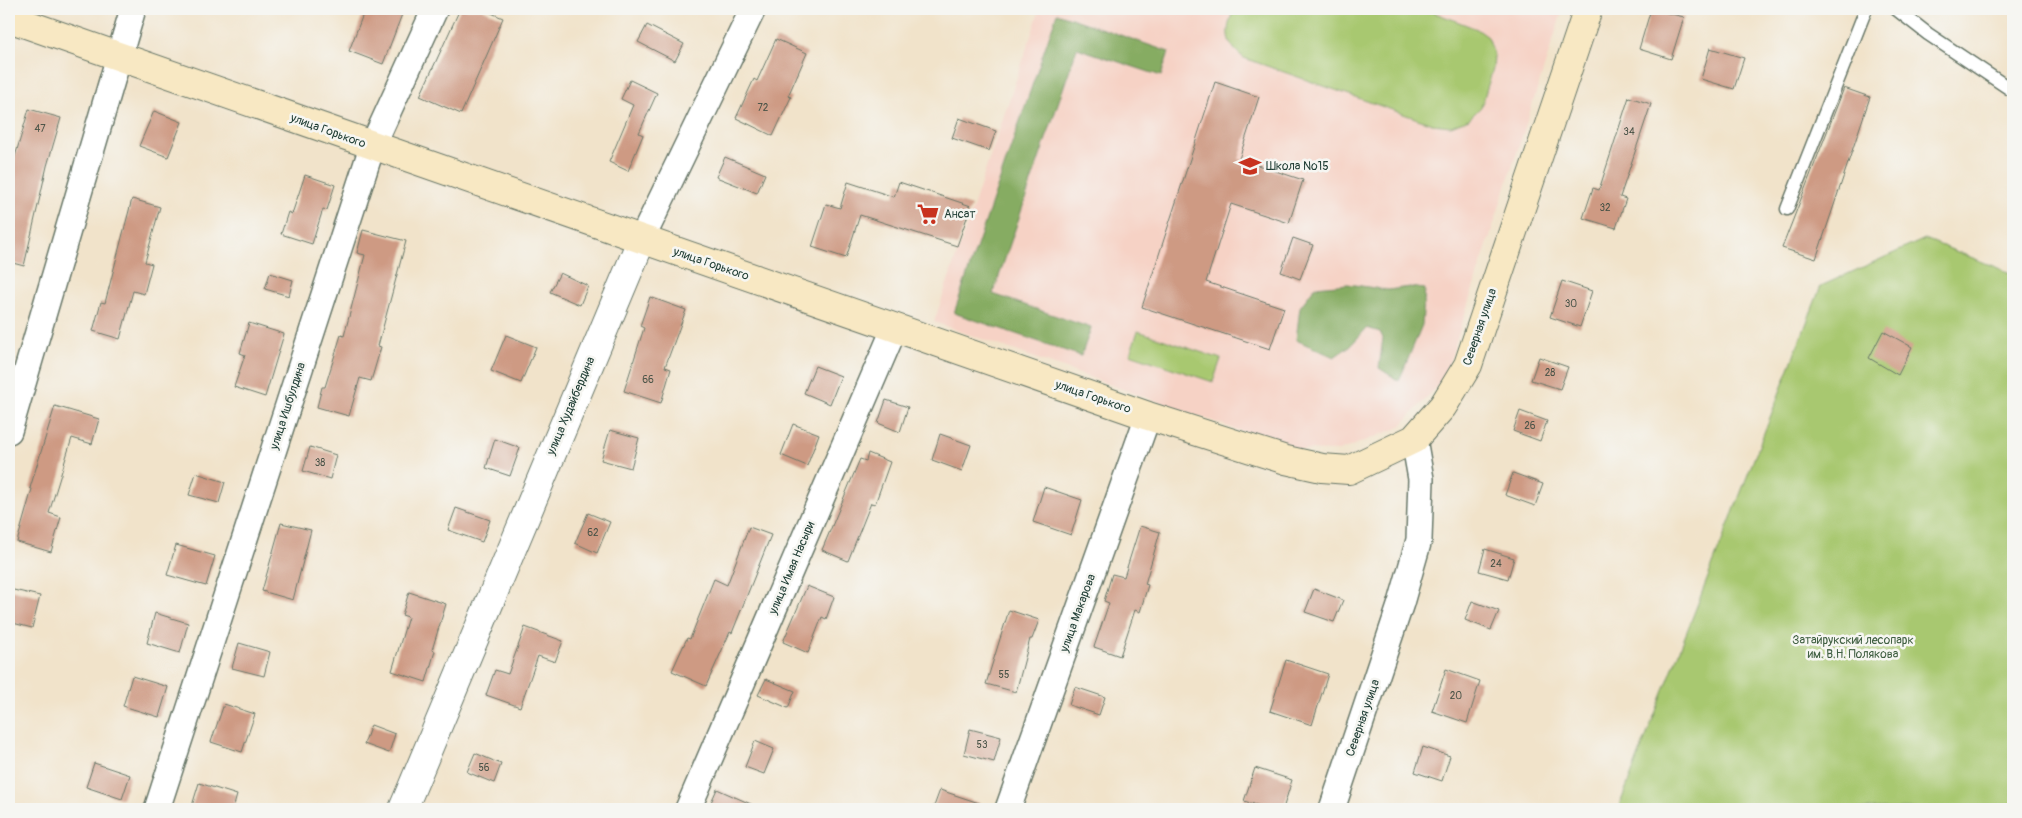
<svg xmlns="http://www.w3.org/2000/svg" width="2022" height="818" viewBox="0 0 2022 818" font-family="Pangolin,sans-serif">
  <rect width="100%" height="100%" fill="#f6f6f2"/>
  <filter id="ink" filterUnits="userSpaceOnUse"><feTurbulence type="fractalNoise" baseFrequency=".02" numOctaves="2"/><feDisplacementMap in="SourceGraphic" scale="10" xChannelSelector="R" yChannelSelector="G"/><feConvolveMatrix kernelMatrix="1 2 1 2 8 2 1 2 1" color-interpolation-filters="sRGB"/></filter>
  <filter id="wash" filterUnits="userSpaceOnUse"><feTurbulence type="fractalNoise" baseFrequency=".0096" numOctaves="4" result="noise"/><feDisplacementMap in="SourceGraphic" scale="20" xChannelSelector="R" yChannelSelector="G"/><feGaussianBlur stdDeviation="1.12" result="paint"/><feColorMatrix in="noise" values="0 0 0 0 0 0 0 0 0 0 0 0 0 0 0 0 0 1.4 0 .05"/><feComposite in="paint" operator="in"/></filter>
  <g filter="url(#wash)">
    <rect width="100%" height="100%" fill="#f1e3ca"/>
    <polygon fill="#f6d2c5" points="1040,9 1563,9 1444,379 1400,427 1339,451 1294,450 934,322"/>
    <g fill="#a8c870" stroke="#648252">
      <path d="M1234,9H1425L1477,29L1488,37L1494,55L1493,69L1481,107L1469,119L1451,126L1432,124L1244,58C1224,42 1225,32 1234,9Z"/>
      <polygon points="1925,239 2013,274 2013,809 1618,809 1821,286"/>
      <polygon points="1138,331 1221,359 1213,382 1130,354"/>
    </g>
    <g fill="#86ac62" stroke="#52744b">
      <polygon points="1057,13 1169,52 1161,76 1077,48 993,294 1091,328 1081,356 954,313"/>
      <polygon points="1348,284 1388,290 1410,287 1425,289 1422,325 1399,381 1379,368 1383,338 1380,332 1367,328 1350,346 1334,357 1296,340 1300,307 1315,287"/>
    </g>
    <g id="blocks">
      <g fill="#ce9a83">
        <polygon points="365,9 404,9 383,64 349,51"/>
        <polygon points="460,9 482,9 503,18 461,114 420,96"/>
        <polygon points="1651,9 1684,17 1671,59 1639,49"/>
        <polygon points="647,25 684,44 675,61 638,42"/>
        <polygon points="776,39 807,53 788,96 791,97 773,136 736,118 754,79 757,81"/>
        <polygon points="1710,48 1744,58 1734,89 1701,79"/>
        <polygon points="630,80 657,93 639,133 643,135 628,171 609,162 633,105 621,99"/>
        <polygon points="1215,82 1259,97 1239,159 1303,180 1289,223 1231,204 1206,282 1284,308 1270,349 1142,307"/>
        <polygon points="1844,88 1870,97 1816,259 1782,248"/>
        <polygon points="1629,97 1651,104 1620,197 1626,199 1616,228 1583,218 1593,188 1599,190"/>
        <polygon points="29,109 61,118 47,166 24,266 9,262 9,177"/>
        <polygon points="154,111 182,122 168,157 139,146"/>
        <polygon points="959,118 996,131 989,151 952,138"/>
        <polygon points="725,157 765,174 757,193 716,177"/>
        <polygon points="305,175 335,185 327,210 323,209 312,244 281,234 288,212 292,214"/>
        <polygon points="848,182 894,197 899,182 971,206 957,246 860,215 846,258 812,247 826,204 840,208"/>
        <polygon points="132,199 160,207 145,262 152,264 144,294 133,291 120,339 93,331 101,302 105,303"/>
        <polygon points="363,230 406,241 378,346 381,347 371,381 360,378 349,416 317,407 322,387 325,387 341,335 344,336 365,255 357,253"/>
        <polygon points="1293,238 1313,245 1300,279 1281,272"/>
        <polygon points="270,273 293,280 289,296 265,289"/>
        <polygon points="560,273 588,286 580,305 550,292"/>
        <polygon points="1562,281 1592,291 1580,327 1550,317"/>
        <polygon points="650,297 686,310 665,367 671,369 661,403 624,391 644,328 640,326"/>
        <polygon points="249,323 284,334 265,397 234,387 245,355 240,353"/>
        <polygon points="1883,331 1912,347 1898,375 1869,358"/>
        <polygon points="506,335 536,347 521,383 491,371"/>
        <polygon points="1539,357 1568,367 1560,389 1531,380"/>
        <polygon points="815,366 841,376 830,404 804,393"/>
        <polygon points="886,400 908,407 900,432 878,423"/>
        <polygon points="55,406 99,419 92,444 72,438 49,513 61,517 51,552 17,542 32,489 30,488"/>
        <polygon points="1520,411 1547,421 1540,441 1513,431"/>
        <polygon points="793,424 819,434 807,466 781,455"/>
        <polygon points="610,430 639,438 631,468 601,460"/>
        <polygon points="940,434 971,445 962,471 932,460"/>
        <polygon points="495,439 520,448 510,476 486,468"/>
        <polygon points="310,447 336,455 330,479 303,471"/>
        <polygon points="868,453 890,462 875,504 871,503 848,561 822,550 860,459 866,461"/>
        <polygon points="196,473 225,482 219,503 189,495"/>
        <polygon points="1513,473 1543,484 1535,506 1505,495"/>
        <polygon points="1044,487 1082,500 1071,535 1033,522"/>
        <polygon points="456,508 490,520 482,542 448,530"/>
        <polygon points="588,513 610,522 597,553 575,543"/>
        <polygon points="281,523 311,530 293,600 262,591"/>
        <polygon points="1140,526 1160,532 1145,584 1148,585 1140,612 1135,610 1120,656 1094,647 1109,603 1104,601 1112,574 1124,577"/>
        <polygon points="749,527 771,535 732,633 730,632 706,686 672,671 687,638 690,639 714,579 727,585"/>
        <polygon points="176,545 215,556 206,586 167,575"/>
        <polygon points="1485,549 1514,558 1508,579 1479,571"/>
        <polygon points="807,586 834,597 826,619 822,617 808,653 783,642"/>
        <polygon points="9,589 40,596 32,628 9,622"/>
        <polygon points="1314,589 1343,600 1334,622 1305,612"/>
        <polygon points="409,592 446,604 432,650 435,651 426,682 392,671 408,617 402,615"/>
        <polygon points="1472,601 1499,611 1491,630 1465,620"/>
        <polygon points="1009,610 1039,620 1032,639 1030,639 1016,692 986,684"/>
        <polygon points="155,613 188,623 180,653 147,643"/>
        <polygon points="525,627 563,641 555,662 538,656 520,707 486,695 495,670 508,674"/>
        <polygon points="239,643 270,652 264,676 232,668"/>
        <polygon points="1286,660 1328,674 1312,725 1270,711"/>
        <polygon points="1446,669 1480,681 1467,723 1432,711"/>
        <polygon points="132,676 168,687 159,717 123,706"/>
        <polygon points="766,679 795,691 788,708 758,695"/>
        <polygon points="1075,687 1105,697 1099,715 1069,705"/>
        <polygon points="224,704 255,714 242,752 211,742"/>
        <polygon points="371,725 395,734 389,753 364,744"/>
        <polygon points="970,729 1001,737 994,762 964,754"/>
        <polygon points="755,741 774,749 764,774 745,767"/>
        <polygon points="1423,747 1450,756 1442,781 1415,772"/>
        <polygon points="475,753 501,764 494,783 467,772"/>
        <polygon points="94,763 130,775 122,799 86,787"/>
        <polygon points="1255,768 1292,780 1283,809 1270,809 1244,801"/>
        <polygon points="199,783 237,795 233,809 191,809"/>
        <polygon points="717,789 762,809 708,809"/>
        <polygon points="940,790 988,806 987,809 933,809"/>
      </g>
    </g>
  </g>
  <g filter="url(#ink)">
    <use href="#blocks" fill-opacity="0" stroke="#687768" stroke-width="1"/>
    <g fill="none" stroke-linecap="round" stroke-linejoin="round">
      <g stroke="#687768" stroke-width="15">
        <g id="service">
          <polyline points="1896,9 1928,34 2013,91"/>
          <polyline points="1787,209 1866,9"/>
        </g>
      </g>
      <g stroke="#687768" stroke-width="28">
        <g id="minor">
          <polyline points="641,241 753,9"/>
          <polyline points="9,431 133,9"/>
          <polyline points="157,809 372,147 435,9"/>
          <polyline points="688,809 895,327"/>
          <polyline points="1008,809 1148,416"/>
          <polyline points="1332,809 1401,603 1419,540 1421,479 1414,439"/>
        </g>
      </g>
      <g stroke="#687768" stroke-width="30">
        <polyline id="tertiary" points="403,809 641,241"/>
      </g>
      <g stroke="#687768" stroke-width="30">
        <polyline id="secondary" points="9,18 1148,416 1286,460 1322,468 1349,470 1414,439 1443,406 1468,365 1588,9"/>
      </g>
      <use href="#service" stroke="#fff" stroke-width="12"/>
      <use href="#minor" stroke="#fff" stroke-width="25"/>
      <use href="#tertiary" stroke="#fff" stroke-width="28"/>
      <use href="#secondary" stroke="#f8e8c3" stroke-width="28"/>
    </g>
  </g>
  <defs>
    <g id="school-bare" transform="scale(1.725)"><path d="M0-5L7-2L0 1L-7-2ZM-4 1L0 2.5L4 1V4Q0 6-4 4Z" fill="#c8321e" stroke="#f6f6f2" stroke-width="2.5" paint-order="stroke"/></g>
    <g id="supermarket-bare" transform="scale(1.725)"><path d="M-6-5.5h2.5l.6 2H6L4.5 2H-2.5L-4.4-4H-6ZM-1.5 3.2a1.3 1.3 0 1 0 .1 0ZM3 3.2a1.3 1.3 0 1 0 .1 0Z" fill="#c8321e" stroke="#f6f6f2" stroke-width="2.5" paint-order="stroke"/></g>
  </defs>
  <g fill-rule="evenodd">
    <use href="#school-bare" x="1250" y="166"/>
    <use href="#supermarket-bare" x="928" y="214"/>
  </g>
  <g text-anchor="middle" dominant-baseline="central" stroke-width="5" stroke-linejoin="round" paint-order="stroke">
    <g font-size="10" fill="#4b5448">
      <text x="763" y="108">72</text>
      <text x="40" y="129">47</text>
      <text x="1629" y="132">34</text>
      <text x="1605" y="208">32</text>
      <text x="1571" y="304">30</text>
      <text x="1550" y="373">28</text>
      <text x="648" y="380">66</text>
      <text x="1530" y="426">26</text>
      <text x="320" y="463">38</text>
      <text x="593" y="533">62</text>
      <text x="1496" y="564">24</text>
      <text x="1004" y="675">55</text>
      <text x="1456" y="696">20</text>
      <text x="982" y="745">53</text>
      <text x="484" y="768">56</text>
    </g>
    <g font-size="12" fill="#1f3d34" stroke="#f6f6f2">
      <text transform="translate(328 131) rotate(20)">улица Горького</text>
      <text transform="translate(711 264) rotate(19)">улица Горького</text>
      <text transform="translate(1480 327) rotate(-71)">Северная улица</text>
      <text transform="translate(1093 397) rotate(19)">улица Горького</text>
      <text transform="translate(288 406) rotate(-72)">улица Ишбулдина</text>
      <text transform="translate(571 406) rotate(-67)">улица Худайбердина</text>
      <text transform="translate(792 568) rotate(-67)">улица Имая Насыри</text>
      <text transform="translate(1078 613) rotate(-70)">улица Макарова</text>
      <text transform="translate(1363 718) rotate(-71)">Северная улица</text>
    </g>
    <g font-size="12" fill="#1f3d34" stroke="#f6f6f2" text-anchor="start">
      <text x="1266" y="166">Школа №15</text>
      <text x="944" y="214">Ансат</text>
    </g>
    <g font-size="12" fill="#416043" stroke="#f6f6f2">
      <text x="1853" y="640">Затайрукский лесопарк<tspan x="1853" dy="14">им. В.Н. Полякова</tspan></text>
    </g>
  </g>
  <rect width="2022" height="818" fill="none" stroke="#f6f6f2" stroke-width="30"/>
</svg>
